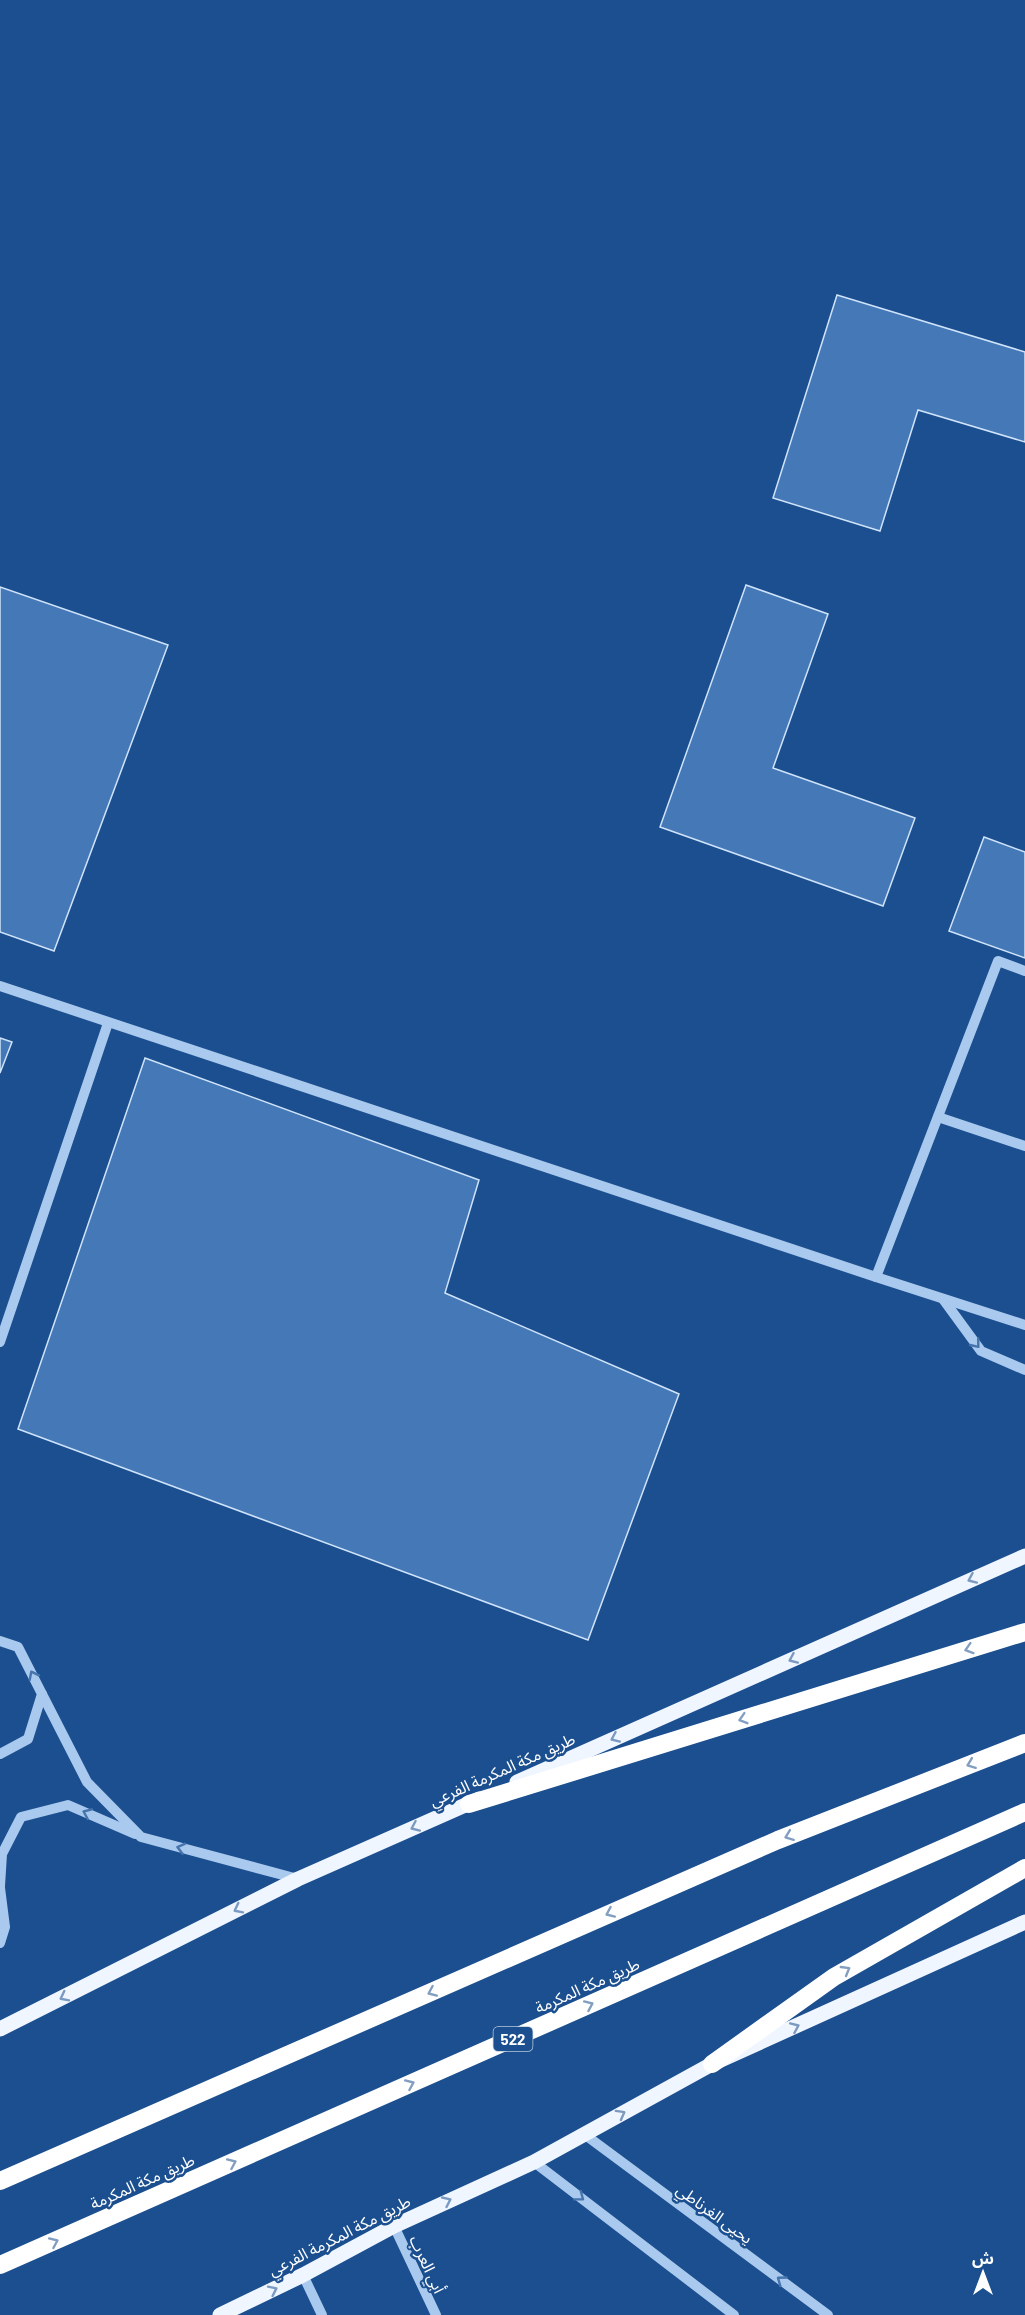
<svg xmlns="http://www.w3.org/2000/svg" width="1025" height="2315" viewBox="0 0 1025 2315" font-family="Barlow,'Noto Sans Arabic',sans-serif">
  <rect width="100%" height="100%" fill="#1b4f8f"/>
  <g fill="#4478b7" stroke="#cfe3fa" stroke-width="1.5">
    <polygon points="837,295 1025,352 1025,442 918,410 880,531 773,498"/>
    <polygon points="746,585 828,614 773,768 915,818 883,906 660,827"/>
    <polygon points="0,587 168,645 54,951 0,932"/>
    <polygon points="984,837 1025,852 1025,958 949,931"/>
    <polygon points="0,1038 12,1042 0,1073"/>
    <polygon points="145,1058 479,1180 445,1293 679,1394 588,1640 18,1429"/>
  </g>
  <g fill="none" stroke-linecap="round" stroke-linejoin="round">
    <g stroke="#a9c9ee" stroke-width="10">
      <polyline points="0,986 876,1277 1025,1325"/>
      <polyline points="938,1117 1025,1146"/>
      <polyline points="876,1277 998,961 1025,971"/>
      <polyline points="943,1299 981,1351 1025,1370"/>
      <polyline points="0,1342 108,1023"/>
      <polyline points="0,1641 18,1647 42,1694 28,1739 0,1754"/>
      <polyline points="42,1694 87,1782 141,1837 298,1879"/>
      <polyline points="0,1886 2,1854 21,1817 68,1805 135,1834"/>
      <polyline points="0,1888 5,1927 0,1943"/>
      <polyline points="584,2134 828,2315"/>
      <polyline points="534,2162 734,2315"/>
      <polyline points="394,2226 436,2315"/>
      <polyline points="303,2275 322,2315"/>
    </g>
    <g stroke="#f0f6ff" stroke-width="15">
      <polyline points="517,1782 1025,1556"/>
      <polyline points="0,2029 298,1879 479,1799"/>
      <polyline points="220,2315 303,2275 394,2226 534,2162 712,2064 1025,1922"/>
    </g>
    <g stroke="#fff" stroke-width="18">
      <polyline points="469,1804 1025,1632"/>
      <polyline points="712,2064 834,1977 1025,1868"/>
      <polyline points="0,2181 778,1840 1025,1743"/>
      <polyline points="0,2265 1025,1812"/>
    </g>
  </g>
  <defs><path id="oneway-chevron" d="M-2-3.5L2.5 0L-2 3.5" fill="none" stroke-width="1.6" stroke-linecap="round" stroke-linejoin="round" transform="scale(1.5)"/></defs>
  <g stroke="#4674ac">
    <use href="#oneway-chevron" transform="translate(976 1344) rotate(51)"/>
    <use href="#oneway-chevron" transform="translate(33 1675) rotate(-117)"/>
    <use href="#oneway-chevron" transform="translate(87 1813) rotate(-157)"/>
    <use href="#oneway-chevron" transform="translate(181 1848) rotate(-165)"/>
    <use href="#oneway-chevron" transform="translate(580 2197) rotate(37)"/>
    <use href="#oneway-chevron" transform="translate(781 2280) rotate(-144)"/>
  </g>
  <g stroke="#7b9ac1">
    <use href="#oneway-chevron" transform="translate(972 1579) rotate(156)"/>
    <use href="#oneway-chevron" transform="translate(793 1659) rotate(156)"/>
    <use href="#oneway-chevron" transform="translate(615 1738) rotate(156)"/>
    <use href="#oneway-chevron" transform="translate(415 1827) rotate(156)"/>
    <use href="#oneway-chevron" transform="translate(238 1909) rotate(153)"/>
    <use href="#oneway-chevron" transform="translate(64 1997) rotate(153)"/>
    <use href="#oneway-chevron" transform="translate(795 2027) rotate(-24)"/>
    <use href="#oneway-chevron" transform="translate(621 2114) rotate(-29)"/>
    <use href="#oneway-chevron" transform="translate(447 2201) rotate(-25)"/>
    <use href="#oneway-chevron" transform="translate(273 2290) rotate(-26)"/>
  </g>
  <g stroke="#829ec1">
    <use href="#oneway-chevron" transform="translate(969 1649) rotate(163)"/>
    <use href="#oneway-chevron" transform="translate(743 1719) rotate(163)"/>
    <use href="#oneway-chevron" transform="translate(971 1764) rotate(159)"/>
    <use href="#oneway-chevron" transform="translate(789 1836) rotate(159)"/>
    <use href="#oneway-chevron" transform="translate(610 1913) rotate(156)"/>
    <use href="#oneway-chevron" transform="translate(846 1970) rotate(-30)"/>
    <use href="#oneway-chevron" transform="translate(432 1992) rotate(156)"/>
    <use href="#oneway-chevron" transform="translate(589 2005) rotate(-24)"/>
    <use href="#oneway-chevron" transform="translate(410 2084) rotate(-24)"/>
    <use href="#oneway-chevron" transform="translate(232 2163) rotate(-24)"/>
    <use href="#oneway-chevron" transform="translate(54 2242) rotate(-24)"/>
  </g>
  <g text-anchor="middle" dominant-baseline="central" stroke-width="5" stroke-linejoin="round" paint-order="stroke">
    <rect fill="#1b4f8f" stroke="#bbcadd" stroke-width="1.5" x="493.5" y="2027" width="39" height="24" rx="4.5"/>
    <g font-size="15" font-weight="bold" fill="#fff">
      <text x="513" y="2039">522</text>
    </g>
    <g font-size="16" fill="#fff" stroke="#1b4f8f">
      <text transform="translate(502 1769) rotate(-24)">طريق مكة المكرمة الفرعي</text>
      <text transform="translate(587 1985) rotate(-24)">طريق مكة المكرمة</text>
      <text transform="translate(142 2181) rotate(-24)">طريق مكة المكرمة</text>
      <text transform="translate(715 2213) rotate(36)">يحيى الغرناطي</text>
      <text transform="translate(339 2235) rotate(-27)">طريق مكة المكرمة الفرعي</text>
      <text transform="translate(428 2264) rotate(65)">أبي العرب</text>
    </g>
  </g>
  <g transform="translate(983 2273)" stroke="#1b4f8f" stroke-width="4.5" paint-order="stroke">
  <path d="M0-4.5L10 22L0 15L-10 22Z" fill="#ffffff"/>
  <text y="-9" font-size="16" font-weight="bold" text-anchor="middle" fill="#ffffff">ش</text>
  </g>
</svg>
